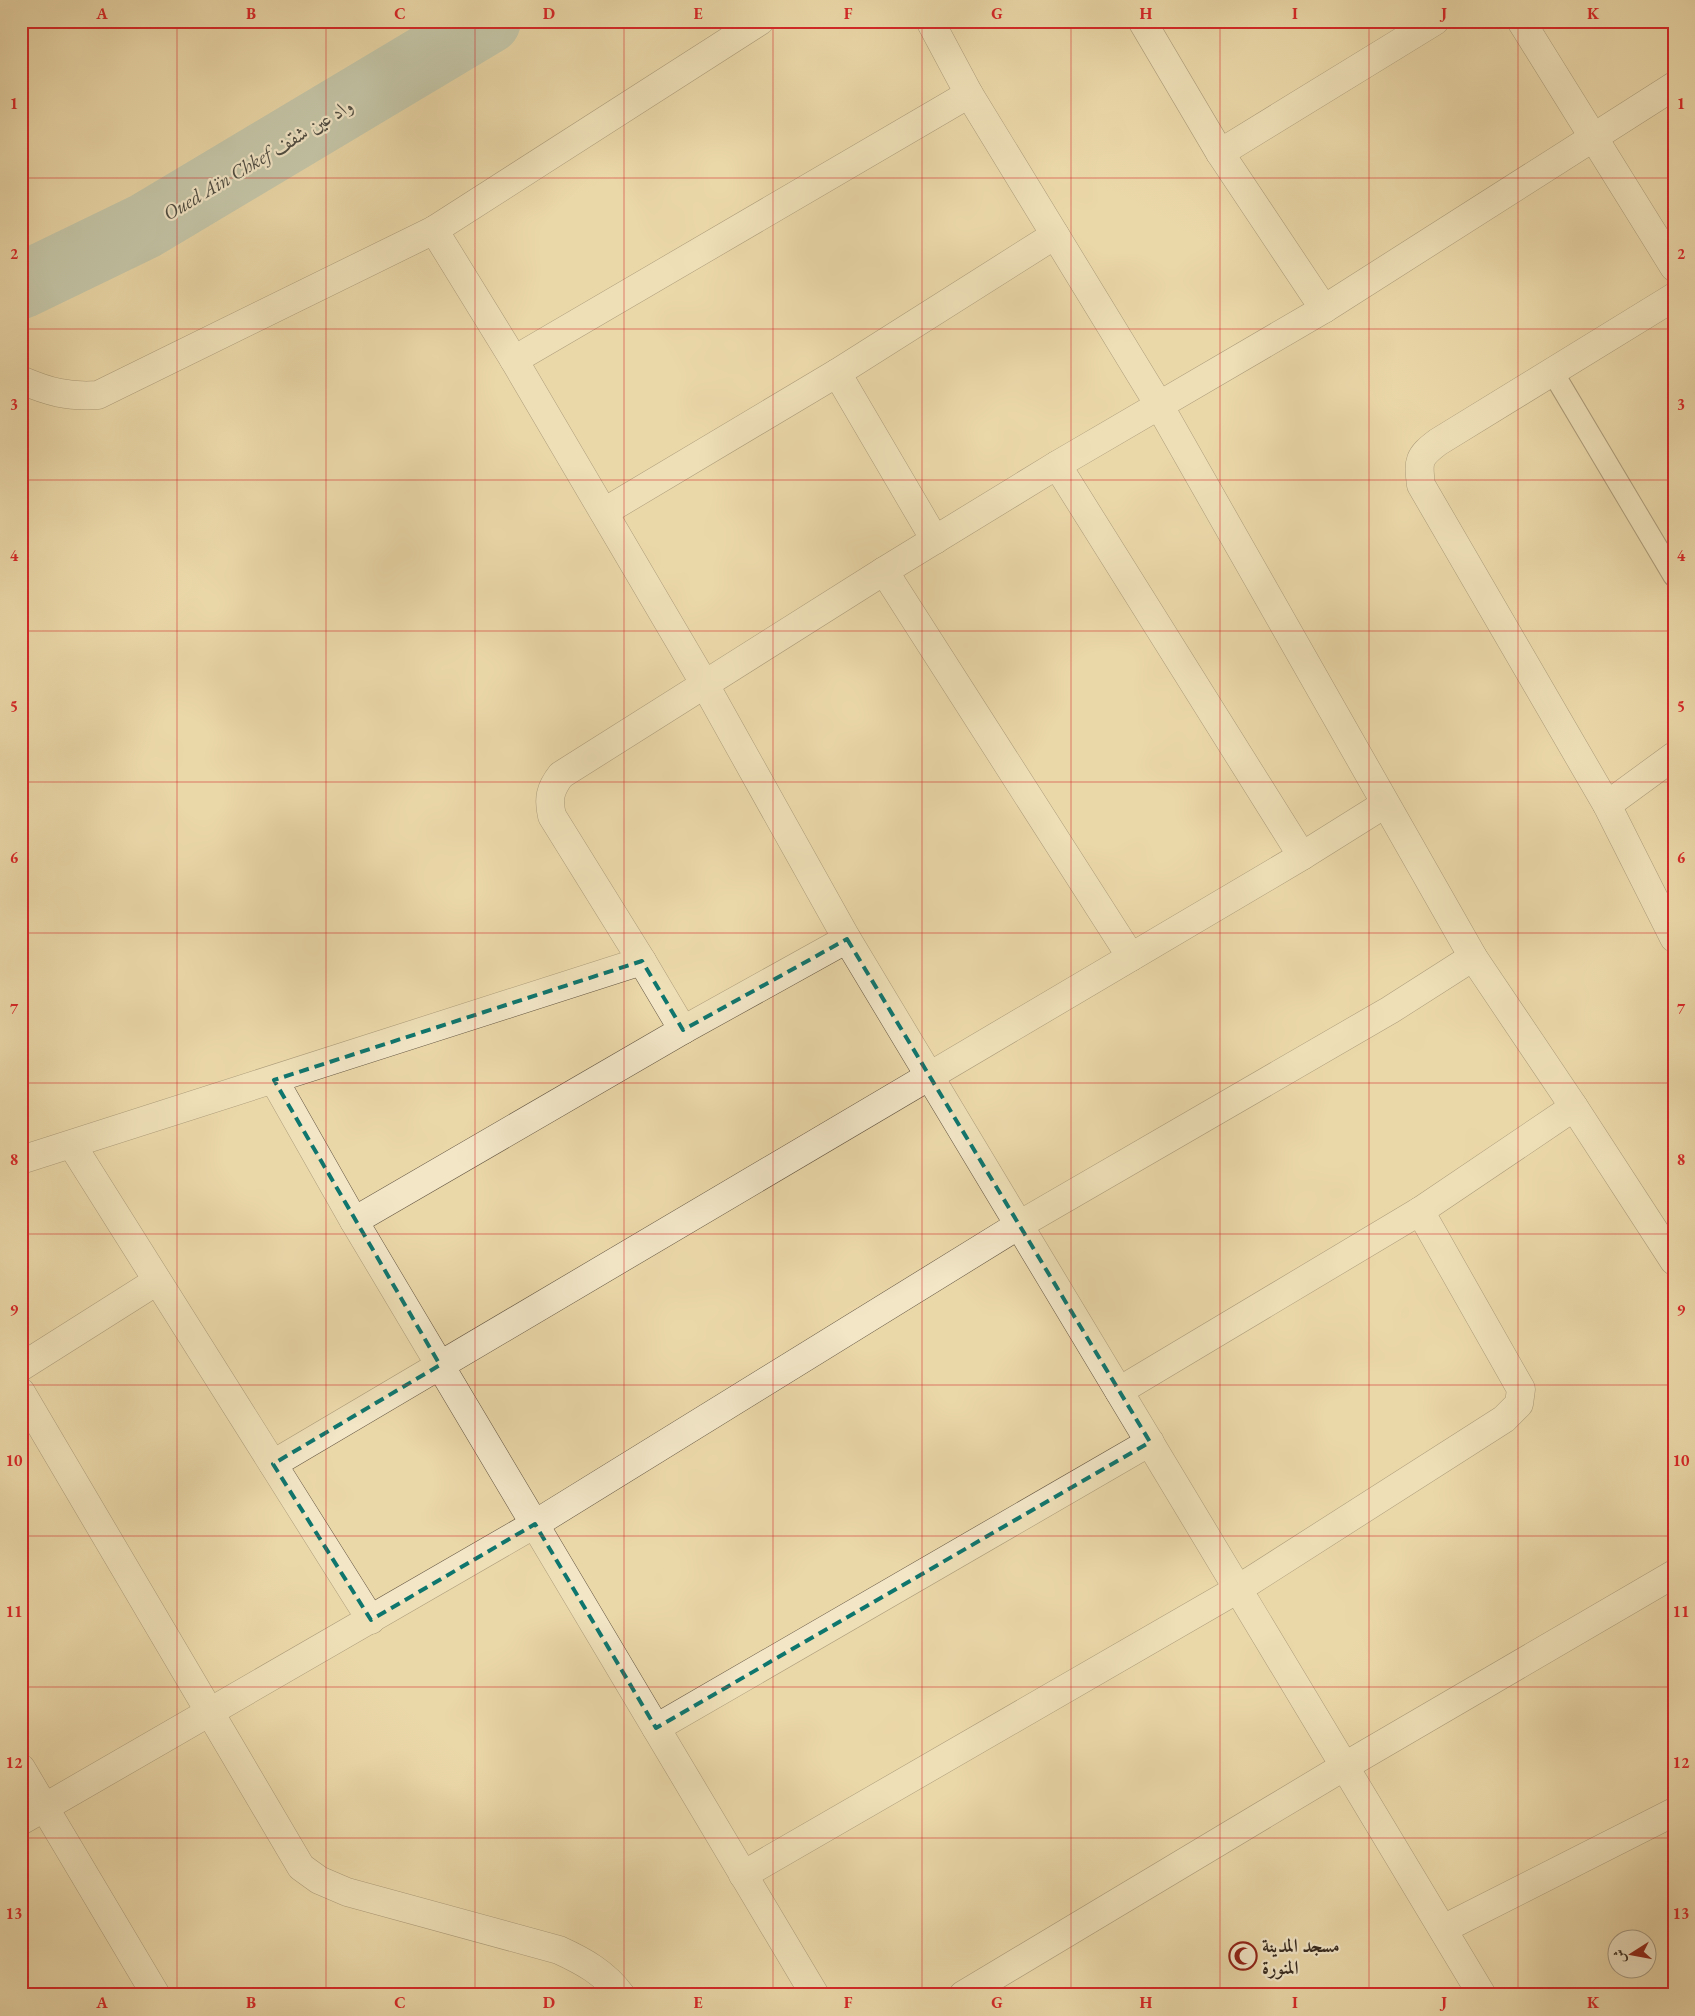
<svg xmlns="http://www.w3.org/2000/svg" width="1695" height="2016" viewBox="0 0 1695 2016" font-family="'EB Garamond',Amiri,serif">
  <rect width="100%" height="100%" fill="#ebd8a9"/>
  <filter id="stains"><feTurbulence type="fractalNoise" baseFrequency=".004" numOctaves="4"/><feColorMatrix values="0 0 0 0 .2 0 0 0 0 .09 0 0 0 0 .02 0 0 0 .5 -.17"/></filter>
  <radialGradient id="worn" r=".72"><stop offset=".6" stop-color="#630" stop-opacity="0"/><stop offset="1" stop-color="#630" stop-opacity=".3"/></radialGradient>
  <g fill="none" stroke-linecap="round" stroke-linejoin="round">
    <polyline stroke="#9bb8b1" stroke-width="66" points="21,286 145,226 488,21"/>
    <g stroke="#645642" stroke-width="23">
      <polyline id="lane" points="1552,371 1674,576"/>
    </g>
    <g stroke="#645642" stroke-width="29">
      <g id="street">
        <polyline points="930,21 969,94 1159,405 1473,957 1574,1107 1674,1261"/>
        <polyline points="1142,21 1220,153 1324,309"/>
        <polyline points="1521,21 1674,267"/>
        <polyline points="1220,153 1435,21"/>
        <polyline points="434,230 514,360 704,683 847,939 1482,1995"/>
        <path d="M1674,297L1438,442C1418,457 1418,461 1421,485L1607,805L1674,938"/>
        <polyline points="514,360 969,94"/>
        <polyline points="837,373 935,540"/>
        <path d="M21,380C49,392 68,397 98,395L434,230L760,21"/>
        <polyline points="1057,465 1302,856"/>
        <polyline points="604,512 837,373 1055,235"/>
        <polyline points="884,571 1131,957"/>
        <polyline points="1607,805 1674,756"/>
        <path d="M683,1030L642,961L552,816C548,799 550,789 561,775L884,571L1057,465L1324,309L1674,86"/>
        <polyline points="274,1080 354,1221 815,1995"/>
        <polyline points="72,1145 371,1620"/>
        <polyline points="21,1160 642,961"/>
        <polyline points="354,1221 683,1030 847,939"/>
        <polyline points="21,1367 157,1281"/>
        <polyline points="1119,1391 1420,1211 1574,1107"/>
        <path d="M21,1392L301,1867L319,1880L347,1892L559,1950C583,1961 605,1973 621,1995"/>
        <polyline points="273,1464 1302,856 1385,804"/>
        <polyline points="656,1728 1150,1442"/>
        <polyline points="21,1768 156,1995"/>
        <polyline points="21,1821 535,1524 1019,1225 1390,1010 1473,957"/>
        <polyline points="743,1875 1238,1589 1504,1419 1519,1404 1521,1389 1420,1211"/>
        <polyline points="1443,1929 1674,1812"/>
        <polyline points="963,1995 1345,1766 1674,1574"/>
      </g>
    </g>
    <use href="#lane" stroke="#f2e6c7" stroke-width="21"/>
    <use href="#street" stroke="#f2e6c7" stroke-width="28"/>
  </g>
  <path d="M0 0H1695V2016H0ZM847,939L1150,1442L656,1728L535,1524L371,1620L273,1464L440,1365L274,1080L642,961L683,1030Z" fill="#ebd8a9" fill-opacity=".55" fill-rule="evenodd"/>
  <path fill="none" stroke="#0f766e" stroke-width="4" stroke-dasharray="10 6" stroke-linejoin="round" d="M847,939L1150,1442L656,1728L535,1524L371,1620L273,1464L440,1365L274,1080L642,961L683,1030Z"/>
  <path fill="none" stroke="#d62828" stroke-width="1" stroke-opacity="0.55" d="M177,21V1995M326,21V1995M475,21V1995M624,21V1995M773,21V1995M922,21V1995M1071,21V1995M1220,21V1995M1369,21V1995M1518,21V1995M21,178H1674M21,329H1674M21,480H1674M21,631H1674M21,782H1674M21,933H1674M21,1083H1674M21,1234H1674M21,1385H1674M21,1536H1674M21,1687H1674M21,1838H1674"/>
  <defs>
    <g id="mosque-ring" transform="scale(1.4375)"><circle r="9.5" fill="#f2e6c7" stroke="#8f2418" stroke-width="1.5"/><path d="M3.5-4.9A6 6 0 1 0 3.5 4.9A5 5 0 1 1 3.5-4.9Z" fill="#8f2418"/></g>
  </defs>
  <g fill-rule="evenodd">
    <use href="#mosque-ring" x="1243" y="1956"/>
  </g>
  <g text-anchor="middle" dominant-baseline="central" stroke-width="4.5" stroke-linejoin="round" paint-order="stroke">
    <g font-size="19" font-weight="bold" fill="#372b20" stroke="#f2e6c7" text-anchor="start">
      <text x="1262" y="1945">مسجد المدينة<tspan x="1262" dy="22">المنورة</tspan></text>
    </g>
    <g font-size="20" font-style="italic" fill="#504e44" stroke="#f2e6c7">
      <text transform="translate(258 159) rotate(-31)">Oued Aïn Chkef واد عين شقف</text>
    </g>
  </g>
  <rect width="1695" height="2016" fill="none" stroke="#ebd8a9" stroke-width="55"/>
  <g transform="translate(1632 1954) rotate(259)"><circle r="24" fill="#f2e6c7" stroke="#a79b84"/>
  <path d="M0-4L9 19L0 12L-9 19Z" fill="#8f2418"/>
  <text y="-8" font-size="14" font-weight="bold" text-anchor="middle" fill="#372b20">ش</text>
  </g>
  <rect x="28" y="28" width="1640" height="1960" fill="none" stroke="#d62828" stroke-width="2"/>
  <g font-size="16" text-anchor="middle" font-weight="bold" fill="#d62828">
    <text x="102" y="19">A</text>
    <text x="251" y="19">B</text>
    <text x="400" y="19">C</text>
    <text x="549" y="19">D</text>
    <text x="698" y="19">E</text>
    <text x="848" y="19">F</text>
    <text x="997" y="19">G</text>
    <text x="1146" y="19">H</text>
    <text x="1295" y="19">I</text>
    <text x="1444" y="19">J</text>
    <text x="1593" y="19">K</text>
    <text x="14" y="109">1</text>
    <text x="1681" y="109">1</text>
    <text x="14" y="259">2</text>
    <text x="1681" y="259">2</text>
    <text x="14" y="410">3</text>
    <text x="1681" y="410">3</text>
    <text x="14" y="561">4</text>
    <text x="1681" y="561">4</text>
    <text x="14" y="712">5</text>
    <text x="1681" y="712">5</text>
    <text x="14" y="863">6</text>
    <text x="1681" y="863">6</text>
    <text x="14" y="1014">7</text>
    <text x="1681" y="1014">7</text>
    <text x="14" y="1165">8</text>
    <text x="1681" y="1165">8</text>
    <text x="14" y="1315">9</text>
    <text x="1681" y="1315">9</text>
    <text x="14" y="1466">10</text>
    <text x="1681" y="1466">10</text>
    <text x="14" y="1617">11</text>
    <text x="1681" y="1617">11</text>
    <text x="14" y="1768">12</text>
    <text x="1681" y="1768">12</text>
    <text x="14" y="1919">13</text>
    <text x="1681" y="1919">13</text>
    <text x="102" y="2008">A</text>
    <text x="251" y="2008">B</text>
    <text x="400" y="2008">C</text>
    <text x="549" y="2008">D</text>
    <text x="698" y="2008">E</text>
    <text x="848" y="2008">F</text>
    <text x="997" y="2008">G</text>
    <text x="1146" y="2008">H</text>
    <text x="1295" y="2008">I</text>
    <text x="1444" y="2008">J</text>
    <text x="1593" y="2008">K</text>
  </g>
  <rect width="100%" height="100%" filter="url(#stains)"/>
  <rect width="100%" height="100%" fill="url(#worn)"/>
</svg>
